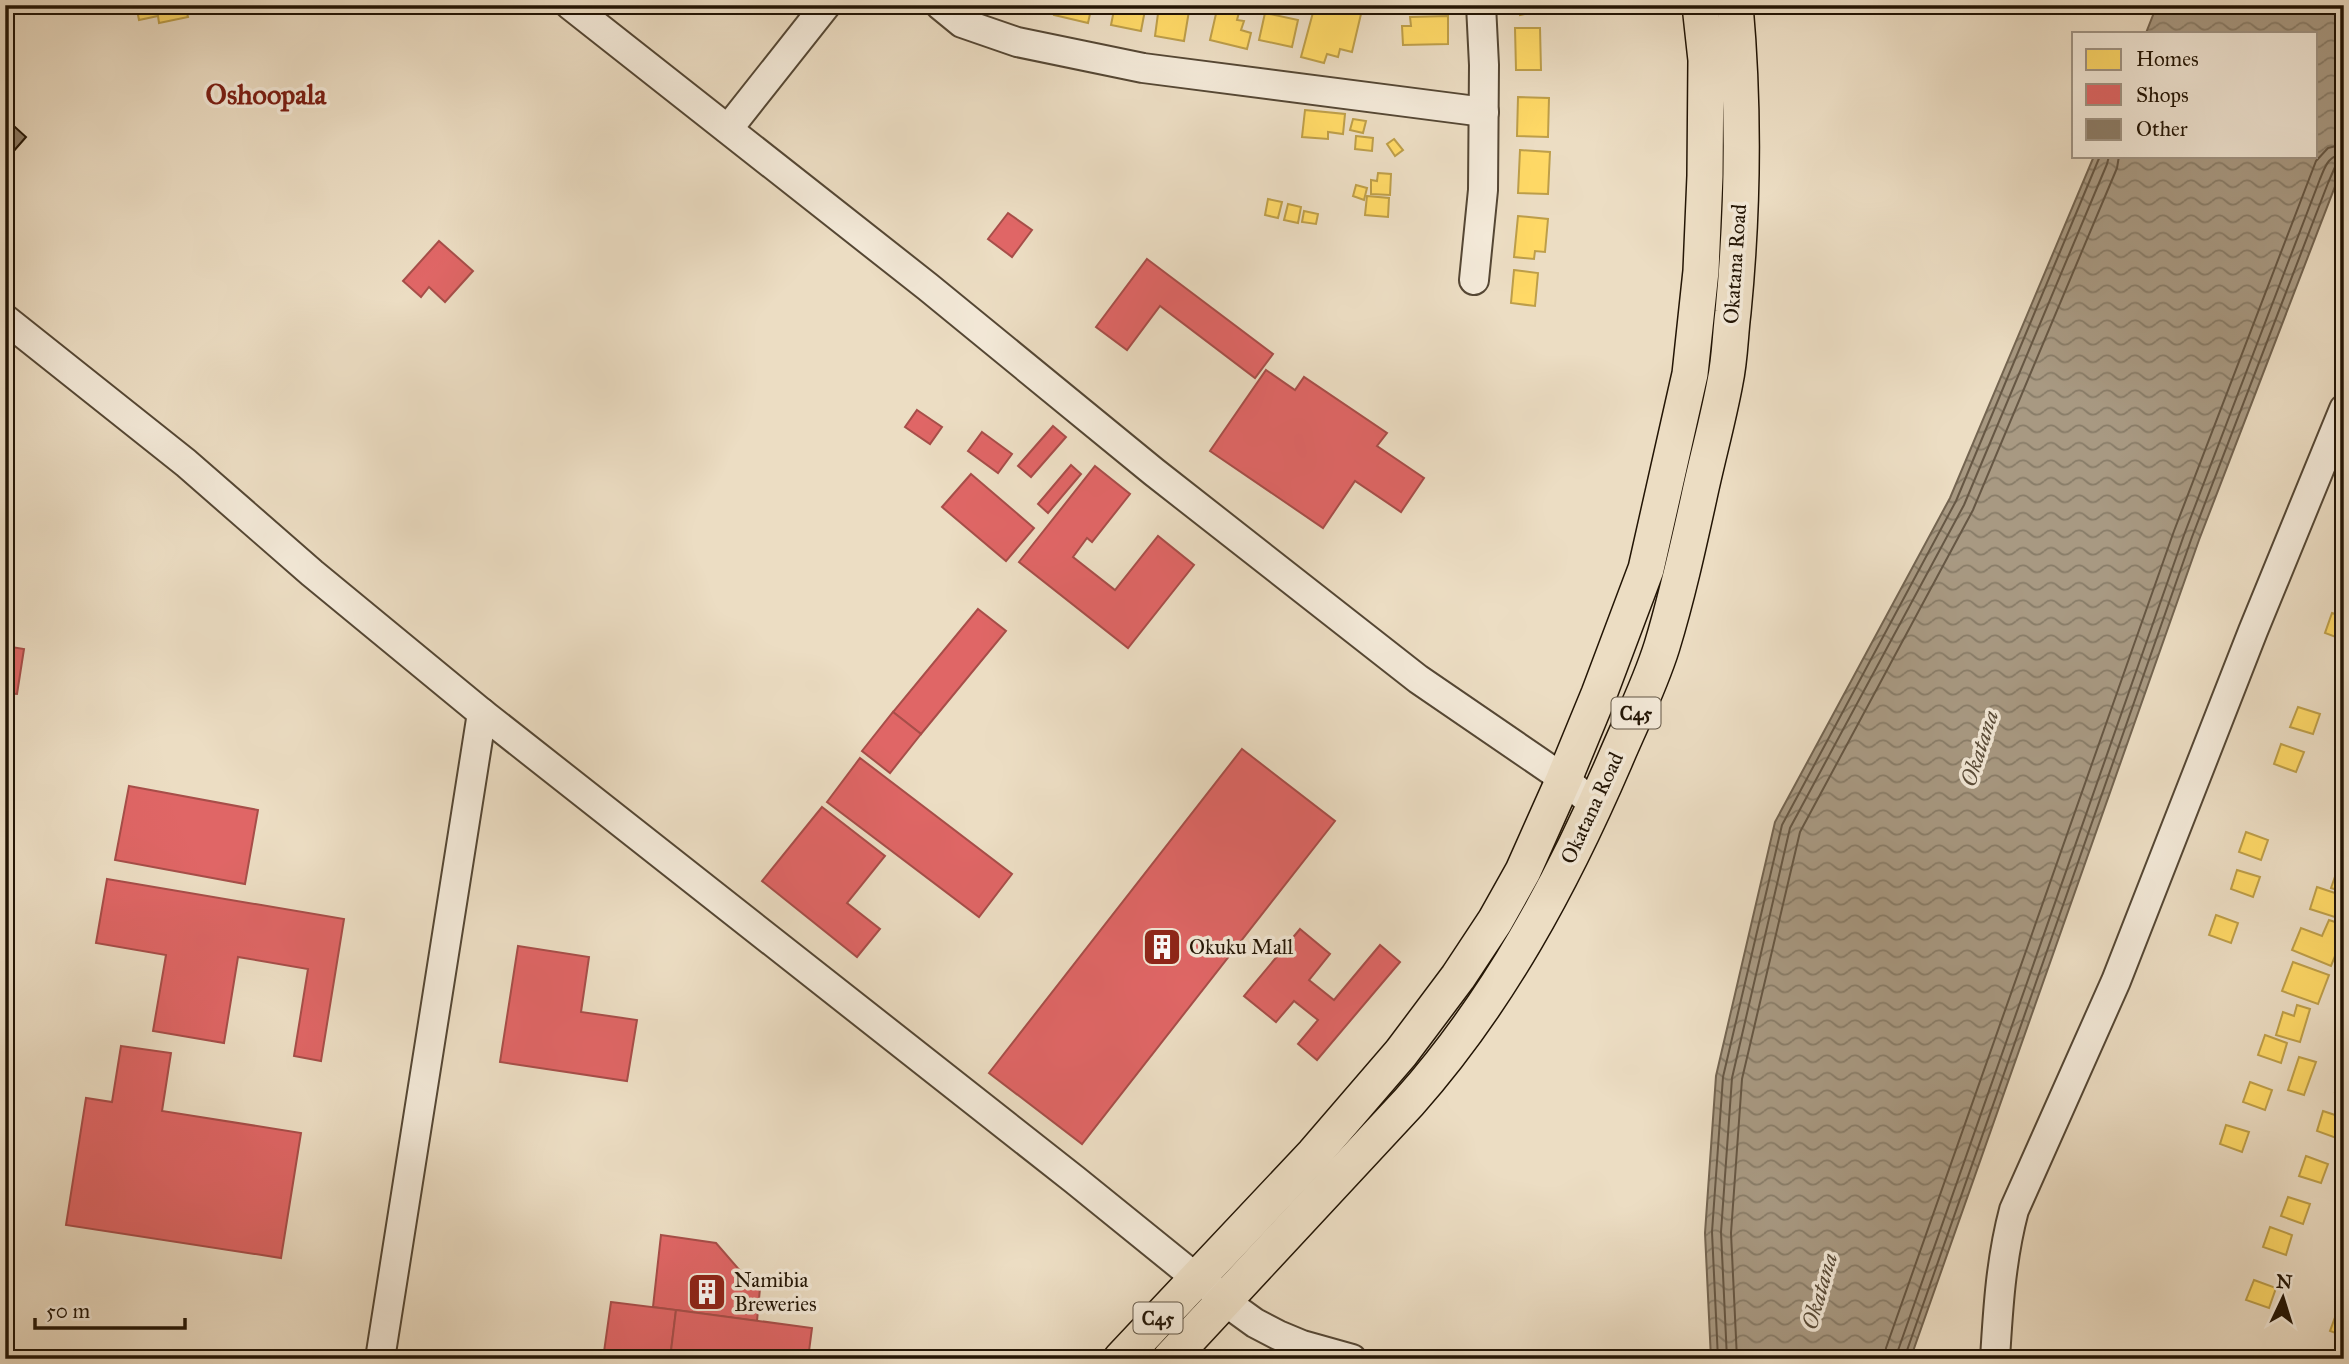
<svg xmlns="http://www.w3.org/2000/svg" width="2349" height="1364" viewBox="0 0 2349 1364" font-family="'IM FELL Great Primer',serif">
  <defs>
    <pattern id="water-waves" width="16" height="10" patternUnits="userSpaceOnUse" patternTransform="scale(1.75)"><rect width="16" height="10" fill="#a89982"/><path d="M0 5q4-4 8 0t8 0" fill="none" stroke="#887c68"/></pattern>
  </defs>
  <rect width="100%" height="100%" fill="#ecddc3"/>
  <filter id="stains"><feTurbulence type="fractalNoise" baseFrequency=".00286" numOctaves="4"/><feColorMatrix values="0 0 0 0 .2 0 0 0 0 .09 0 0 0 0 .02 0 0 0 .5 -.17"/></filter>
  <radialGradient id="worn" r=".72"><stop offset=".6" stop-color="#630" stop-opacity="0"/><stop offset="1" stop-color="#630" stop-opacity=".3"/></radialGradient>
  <polygon fill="url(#water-waves)" stroke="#736450" stroke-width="2" points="2157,5 2344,5 2344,163 2199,540 1911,1357 1909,1359 1711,1359 1705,1233 1716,1076 1775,822 1950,498 2094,156 2316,156 2316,33 2146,33"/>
  <g fill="#ffd966" stroke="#bd9e49" stroke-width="2">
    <polygon points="136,5 185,5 188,17 159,23 158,16 139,20"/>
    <polygon points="1056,5 1092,5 1088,23 1054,15"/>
    <polygon points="1115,5 1146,5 1141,31 1111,25"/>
    <polygon points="1218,5 1241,5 1237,20 1244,21 1241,30 1251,33 1247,49 1210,40"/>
    <polygon points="1315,5 1328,5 1361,14 1352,52 1340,49 1338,57 1327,54 1324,63 1301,57"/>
    <polygon points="1518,5 1545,5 1546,10 1520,15"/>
    <polygon points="1159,6 1189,11 1184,41 1155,36"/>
    <polygon points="1265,13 1298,20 1292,47 1259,40"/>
    <polygon points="1448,16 1448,44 1403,45 1402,26 1411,26 1410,17"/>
    <polygon points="1515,28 1540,28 1541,70 1516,70"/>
    <polygon points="1518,97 1549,98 1548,137 1517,136"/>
    <polygon points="1305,110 1345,114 1343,134 1328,132 1328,139 1302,137"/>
    <polygon points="1353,119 1366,121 1363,133 1350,130"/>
    <polygon points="1356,136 1373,138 1372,151 1355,149"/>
    <polygon points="1394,139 1403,150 1395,156 1387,144"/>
    <polygon points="1520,150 1550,152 1548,194 1518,193"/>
    <polygon points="1378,173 1391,174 1390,195 1371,194 1371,180 1377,181"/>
    <polygon points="1356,185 1367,188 1364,200 1353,196"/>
    <polygon points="1367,196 1389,198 1388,217 1365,215"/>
    <polygon points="1268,199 1282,202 1278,218 1265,215"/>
    <polygon points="1288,204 1301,207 1298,223 1284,220"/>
    <polygon points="1304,211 1318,214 1316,224 1302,222"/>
    <polygon points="1518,216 1548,219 1545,252 1535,251 1534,259 1514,257"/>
    <polygon points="1514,270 1538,273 1535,306 1511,303"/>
    <polygon points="2332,613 2344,617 2344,640 2325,633"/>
    <polygon points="2298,707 2320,714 2313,734 2290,727"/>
    <polygon points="2281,744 2304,752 2296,772 2274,764"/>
    <polygon points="2246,832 2268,840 2261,860 2239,852"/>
    <polygon points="2338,868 2344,870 2344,892 2331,888"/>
    <polygon points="2237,870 2260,877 2253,897 2231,889"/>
    <polygon points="2317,887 2344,896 2344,920 2310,909"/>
    <polygon points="2216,915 2238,923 2231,943 2209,935"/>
    <polygon points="2329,920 2344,925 2344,934 2331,966 2292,950 2301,928 2322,936"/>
    <polygon points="2293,962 2329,975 2318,1004 2282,991"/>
    <polygon points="2297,1005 2310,1009 2300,1042 2276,1035 2283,1012 2294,1016"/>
    <polygon points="2265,1035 2287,1043 2281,1063 2258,1055"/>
    <polygon points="2299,1057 2316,1062 2304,1095 2288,1090"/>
    <polygon points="2342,1072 2344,1073 2344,1095 2335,1092"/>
    <polygon points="2250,1082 2272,1090 2265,1110 2243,1102"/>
    <polygon points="2323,1111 2344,1118 2339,1139 2317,1131"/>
    <polygon points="2226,1125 2249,1132 2242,1152 2220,1144"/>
    <polygon points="2306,1156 2328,1164 2321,1183 2299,1176"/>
    <polygon points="2288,1197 2310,1204 2303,1224 2281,1216"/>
    <polygon points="2270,1227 2292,1235 2286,1255 2263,1247"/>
    <polygon points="2254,1280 2276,1288 2269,1308 2246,1300"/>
    <polygon points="2337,1312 2344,1314 2344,1336 2330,1331"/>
  </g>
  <g fill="#e06666" stroke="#a74e49" stroke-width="2">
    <polygon points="1008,213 1032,230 1012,257 988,239"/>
    <polygon points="439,241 473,271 445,302 429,287 421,297 403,281"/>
    <polygon points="1147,259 1273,354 1255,378 1160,306 1127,350 1096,327"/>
    <polygon points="1266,370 1295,390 1304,377 1387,433 1377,446 1424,478 1401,512 1355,481 1323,528 1210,451"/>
    <polygon points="917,410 942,427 930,444 905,427"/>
    <polygon points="1053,426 1066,437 1031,477 1018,466"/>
    <polygon points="982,432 1012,454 998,473 968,451"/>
    <polygon points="1071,465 1081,474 1048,513 1038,504"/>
    <polygon points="1095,466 1130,494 1092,542 1087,538 1073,557 1115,590 1158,536 1194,565 1128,648 1019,562"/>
    <polygon points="971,474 1034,528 1006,561 942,507"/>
    <polygon points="978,609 1006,631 921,734 893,712"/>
    <polygon points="5,646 24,649 17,694 5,693"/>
    <polygon points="893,712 921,734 890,773 862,751"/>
    <polygon points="1242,749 1335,821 1082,1144 989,1073"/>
    <polygon points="860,758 1012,874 979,917 827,802"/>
    <polygon points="129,786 258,810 245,884 115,860"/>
    <polygon points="822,807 885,856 847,903 880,929 857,957 762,881"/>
    <polygon points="107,879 344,919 321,1061 294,1056 308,969 238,957 224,1043 153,1031 166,955 96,943"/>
    <polygon points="1300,929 1330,954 1309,980 1334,1000 1380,945 1400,962 1317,1060 1298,1044 1318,1020 1294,1001 1276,1022 1244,996"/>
    <polygon points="518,946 589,957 581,1012 637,1020 627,1081 500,1062"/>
    <polygon points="121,1046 171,1053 162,1111 301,1133 281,1258 66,1225 86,1098 112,1102"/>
    <polygon points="661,1235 716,1243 742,1273 761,1277 757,1321 653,1307"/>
    <polygon points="611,1302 676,1310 670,1359 603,1359"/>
    <polygon points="676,1310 812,1328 808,1359 670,1359"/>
  </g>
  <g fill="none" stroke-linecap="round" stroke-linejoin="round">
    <g stroke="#665744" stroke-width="2">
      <polyline points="1718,1359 1712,1232 1723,1077 1782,825 1956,501 2100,156"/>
      <polyline points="1727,1359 1721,1232 1732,1078 1790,828 1964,505 2107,164 2109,156"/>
      <polyline points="1737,1359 1731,1233 1742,1079 1800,832 1973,510 2117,168 2119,156"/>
      <polyline points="1885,1359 1886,1348 2174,531 2316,161 2328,148 2344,144"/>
      <path d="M1895,1359L2184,535L2320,179C2325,167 2328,155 2344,154"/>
      <polyline points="1904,1359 2192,537 2328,183 2335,167 2344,163"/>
    </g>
  </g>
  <polygon fill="#8c7d68" stroke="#231505" stroke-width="2" points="5,118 26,137 5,161"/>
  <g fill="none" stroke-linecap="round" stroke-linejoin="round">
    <g stroke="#554734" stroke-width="32">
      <g id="minor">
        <polyline points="570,5 928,287 1154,472 1418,679 1564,779 1596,806"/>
        <polyline points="940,5 962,23 1017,42 1143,68 1484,112"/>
        <polyline points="728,129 826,5"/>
        <polyline points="1474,280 1483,190 1484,65 1481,5"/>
        <polyline points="5,319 186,463 312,573 482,713 1075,1180 1196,1278 1226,1298 1237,1310 1255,1323 1278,1335 1302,1345 1352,1359"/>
        <polyline points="380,1359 482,713"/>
        <path d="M1995,1359C1998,1308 2001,1259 2014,1210L2116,981L2253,631L2344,409"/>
      </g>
    </g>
    <g stroke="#231505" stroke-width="38">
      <g id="major">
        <polyline points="1121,1359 1314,1154 1401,1053 1458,977 1495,921 1523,871 1564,779 1599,694 1646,569 1690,374 1701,271 1705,176 1706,60 1700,5"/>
        <path d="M1170,1359L1409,1102C1498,1002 1562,883 1615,760C1631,722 1650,685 1662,646C1677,597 1688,547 1699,497C1707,459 1718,420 1725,382C1730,359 1730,335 1733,312C1743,210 1744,106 1735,5"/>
      </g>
    </g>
    <use href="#minor" stroke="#f3e9d8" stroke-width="28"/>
    <use href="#major" stroke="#ecddc3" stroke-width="35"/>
  </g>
  <defs>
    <g id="building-square" transform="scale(2.0125)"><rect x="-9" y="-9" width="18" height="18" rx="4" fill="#8f2418" stroke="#f3e9d8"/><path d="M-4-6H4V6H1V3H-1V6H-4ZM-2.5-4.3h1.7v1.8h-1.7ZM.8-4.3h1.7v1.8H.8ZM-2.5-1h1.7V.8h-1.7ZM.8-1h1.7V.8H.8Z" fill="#fff"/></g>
  </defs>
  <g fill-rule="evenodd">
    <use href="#building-square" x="1162" y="947"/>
    <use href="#building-square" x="707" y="1292"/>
  </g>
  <g text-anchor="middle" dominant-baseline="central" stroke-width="7" stroke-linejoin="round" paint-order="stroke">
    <g fill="#f3e9d8" stroke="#615544" stroke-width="2">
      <rect x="1611.5" y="697.5" width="49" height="31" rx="5"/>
      <rect x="1133.5" y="1302.5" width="49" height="31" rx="5"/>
    </g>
    <g font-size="19" font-weight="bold" fill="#231505">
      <text x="1636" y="713">C45</text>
      <text x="1158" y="1318">C45</text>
    </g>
    <g font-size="21" fill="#231505" stroke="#f3e9d8">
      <text transform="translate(1735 264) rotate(-86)">Okatana Road</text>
      <text transform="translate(1592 808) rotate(-65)">Okatana Road</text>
    </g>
    <g font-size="21" fill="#231505" stroke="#f3e9d8" text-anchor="start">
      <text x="1189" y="947">Okuku Mall</text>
      <text x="734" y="1280">Namibia<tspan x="734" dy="24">Breweries</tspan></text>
    </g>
    <g font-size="23" font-style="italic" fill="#584a37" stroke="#f3e9d8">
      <text transform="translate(1979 748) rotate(-72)">Okatana</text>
      <text transform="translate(1819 1291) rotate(-74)">Okatana</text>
    </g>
    <g font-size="28" font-weight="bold" fill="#7a1f14" stroke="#f3e9d8">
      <text x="266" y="94">Oshoopala</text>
    </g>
  </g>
  <rect width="2349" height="1364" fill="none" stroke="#ecddc3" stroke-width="28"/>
  <rect x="7" y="7" width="2335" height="1350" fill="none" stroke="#231505" stroke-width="3.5"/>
  <rect x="14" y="14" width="2321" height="1336" fill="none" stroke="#231505" stroke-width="2"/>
  <rect x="2072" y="32" width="245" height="126" fill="#f3e9d8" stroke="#a09484" stroke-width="2"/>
  <rect x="2086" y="49" width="35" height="21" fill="#ffd966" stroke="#a09484" stroke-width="2"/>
  <text x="2136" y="66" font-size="21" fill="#231505">Homes</text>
  <rect x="2086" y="84" width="35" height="21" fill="#e06666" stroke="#a09484" stroke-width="2"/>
  <text x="2136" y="102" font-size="21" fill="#231505">Shops</text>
  <rect x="2086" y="119" width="35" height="21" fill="#8c7d68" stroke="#a09484" stroke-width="2"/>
  <text x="2136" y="136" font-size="21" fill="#231505">Other</text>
  <g transform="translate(2283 1298) rotate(4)" stroke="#f3e9d8" stroke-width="5" paint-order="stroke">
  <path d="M0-5L12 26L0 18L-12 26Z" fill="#231505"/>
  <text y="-10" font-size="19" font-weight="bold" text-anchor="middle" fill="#231505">N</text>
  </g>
  <path d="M35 1318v10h150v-10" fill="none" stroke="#231505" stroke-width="3.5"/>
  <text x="46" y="1318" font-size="21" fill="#231505" stroke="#f3e9d8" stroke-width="5" paint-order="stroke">50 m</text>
  <rect width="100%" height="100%" filter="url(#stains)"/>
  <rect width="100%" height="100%" fill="url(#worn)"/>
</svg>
